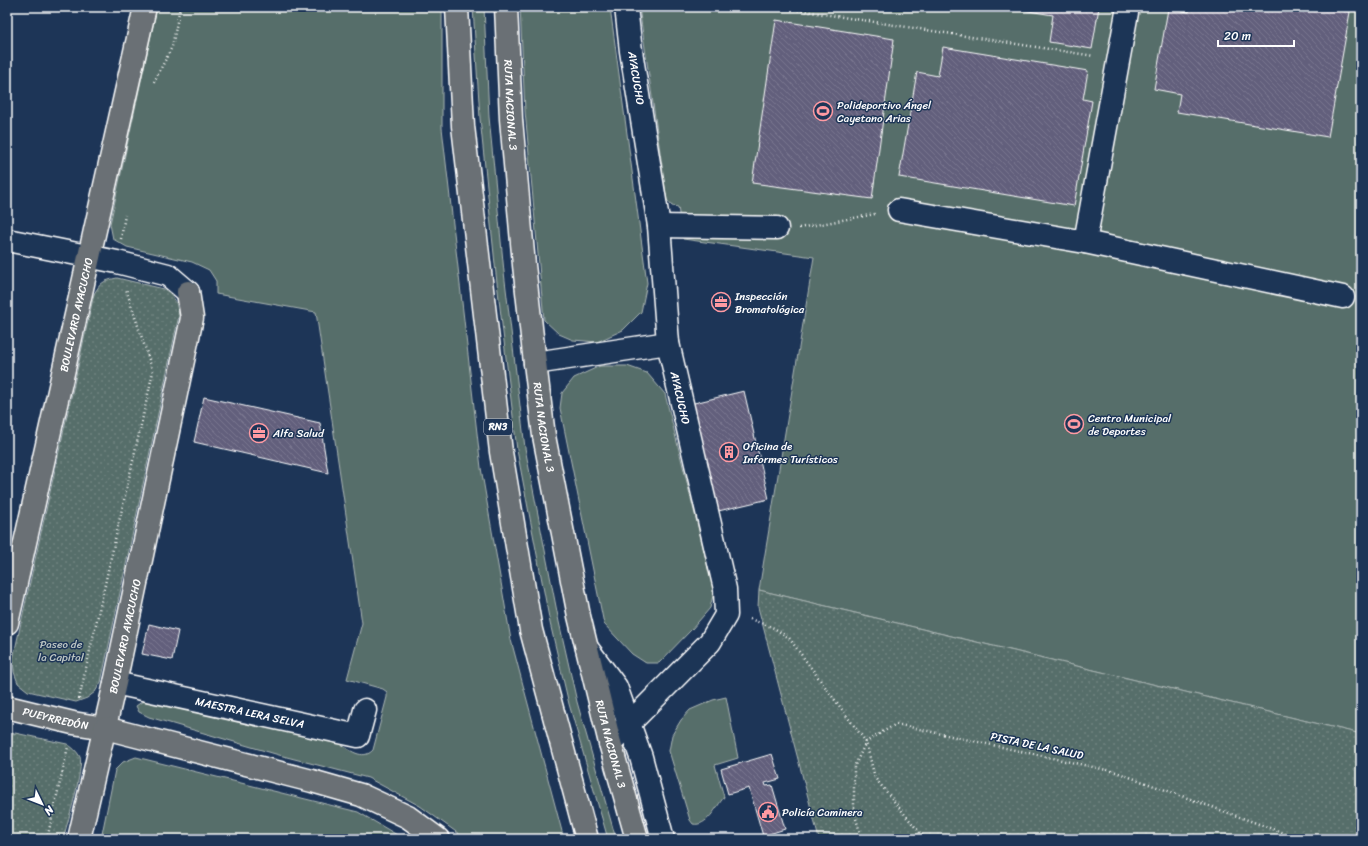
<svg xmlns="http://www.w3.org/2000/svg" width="1368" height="846" viewBox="0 0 1368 846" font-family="Sriracha,sans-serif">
  <defs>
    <pattern id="park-dots" width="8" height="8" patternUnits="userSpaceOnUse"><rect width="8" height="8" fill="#576e6a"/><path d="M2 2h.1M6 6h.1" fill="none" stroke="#708480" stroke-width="1.8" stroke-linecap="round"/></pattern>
    <pattern id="building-back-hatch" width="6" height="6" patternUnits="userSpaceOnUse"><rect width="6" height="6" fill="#625f7c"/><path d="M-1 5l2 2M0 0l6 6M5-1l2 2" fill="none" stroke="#7a7790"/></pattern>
  </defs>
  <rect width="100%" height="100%" fill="#1d3557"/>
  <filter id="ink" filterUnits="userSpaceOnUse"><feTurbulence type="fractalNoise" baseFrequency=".025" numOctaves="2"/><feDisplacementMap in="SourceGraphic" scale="8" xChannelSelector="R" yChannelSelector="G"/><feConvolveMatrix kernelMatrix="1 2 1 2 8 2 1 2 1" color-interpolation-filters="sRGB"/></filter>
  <g filter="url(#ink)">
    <g fill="#576e6a" stroke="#abb6b4">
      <path d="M157,7H442V128L481,468L511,640L564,839H466L420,806L368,778L279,755L149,717L139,712L136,706L143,701L339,743C349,750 363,761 373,750L387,697V692L383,689L347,679L362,623L316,312L216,294V281L209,270L192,262L127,247L113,239L110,224Z"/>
      <polygon points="473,7 484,7 489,117 504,272 525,448 559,622 577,702 616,839 608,839 569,704 550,623 517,450 496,274 480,118"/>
      <polygon points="520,7 610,7 647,283 641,312 623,330 597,342 573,340 559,334 544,320 525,111"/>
      <polygon points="639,7 1361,7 1361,734 759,590 814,257 683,239 678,207 672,206 667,200"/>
      <polygon points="600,366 627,366 647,373 665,394 714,591 710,608 692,629 659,663 646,663 632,654 604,624 560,408 562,393 574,378"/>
      <path d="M726,697L738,758L715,765L724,797C716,807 707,827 693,824L690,820L669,751L672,735L681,720L690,710L713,700Z"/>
      <polygon points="136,757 358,812 404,839 101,839 115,770 123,762"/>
    </g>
    <g fill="url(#park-dots)" stroke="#abb6b4">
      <path d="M117,278L164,289L171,294L176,302L179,315L101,682L95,692L87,698L76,702L28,691L18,683L14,672L13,659L94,294C101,282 103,281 117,278Z"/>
      <polygon points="759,590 1361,734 1361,839 819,839 758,607"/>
      <path d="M15,733L67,744C72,747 77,751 80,757C84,768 67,825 63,839H7V735Z"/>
    </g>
    <g fill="url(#building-back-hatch)" stroke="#fff">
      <polygon points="1004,7 1099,7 1092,49 1049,42 1053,15"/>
      <polygon points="1190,7 1322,7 1350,12 1328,137 1177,112 1180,94 1154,89 1168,9 1189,12"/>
      <polygon points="776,20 894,39 872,199 752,183"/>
      <polygon points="943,47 1088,71 1083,99 1092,101 1074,206 899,177 917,72 938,76"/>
      <polygon points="744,391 769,499 714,512 690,404"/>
      <polygon points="204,397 320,423 328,473 194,442"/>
      <polygon points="149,624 178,631 172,660 142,654"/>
      <polygon points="772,754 780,779 765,783 766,786 772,785 785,829 763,836 749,788 728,794 721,769"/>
    </g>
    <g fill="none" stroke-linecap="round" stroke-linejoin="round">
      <g stroke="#fff" stroke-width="25">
        <g id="minor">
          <polyline points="899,210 1085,242 1128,7"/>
          <polyline points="659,226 777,228"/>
          <polyline points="7,240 117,262 168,275 188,292"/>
          <polyline points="1085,242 1343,297"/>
          <polyline points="535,363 668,343"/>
          <polyline points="587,648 616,687 641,757 663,839"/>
          <path id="s1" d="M115,683L358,736L365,710"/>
          <polyline points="610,743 710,642 726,615 725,589 668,343 659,226 631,51 626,7"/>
        </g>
      </g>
      <g stroke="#fff" stroke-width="25">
        <g id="major">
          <path id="s2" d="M7,623L145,7"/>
          <path id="s3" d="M7,707L73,723L105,728"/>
          <path id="s4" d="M79,839L115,683L192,318L188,292"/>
        </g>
      </g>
      <g stroke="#fff" stroke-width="25">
        <g id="highway">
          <polyline points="457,7 463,126 501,452 531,630 587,839"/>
          <path id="s5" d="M506,7L511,119L524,265L535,363L544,436L579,616L610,743L637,839"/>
          <polyline points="105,728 312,781 361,795 408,817 438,839"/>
        </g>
      </g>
      <g stroke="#fff" stroke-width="2.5" stroke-dasharray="1 3" stroke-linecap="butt">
        <polyline points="778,7 1094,56"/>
        <polyline points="154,82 172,47 180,7"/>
        <polyline points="799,228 875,214"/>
        <polyline points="121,239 125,215"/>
        <polyline points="750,619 774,628 789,638 866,742 875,778 925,839"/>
        <polyline points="79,699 153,372 126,289"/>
        <polyline points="47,839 68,747"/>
        <polyline points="862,839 854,812 854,767 866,742 896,724 1116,772 1300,839"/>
      </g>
      <use href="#minor" stroke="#1d3557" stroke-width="22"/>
      <use href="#major" stroke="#6a7074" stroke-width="22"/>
      <use href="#highway" stroke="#6a7074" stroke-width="22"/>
    </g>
  </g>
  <defs>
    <g id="stadium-ring" transform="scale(1)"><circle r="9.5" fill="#1d3557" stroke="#ff9aa2" stroke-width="1.5"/><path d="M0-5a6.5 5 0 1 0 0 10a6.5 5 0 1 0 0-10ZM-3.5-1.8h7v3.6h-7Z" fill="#ff9aa2"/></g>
    <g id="office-ring" transform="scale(1)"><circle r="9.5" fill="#1d3557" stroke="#ff9aa2" stroke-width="1.5"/><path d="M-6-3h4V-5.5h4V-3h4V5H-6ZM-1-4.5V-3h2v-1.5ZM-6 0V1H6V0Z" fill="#ff9aa2"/></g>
    <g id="building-ring" transform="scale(1)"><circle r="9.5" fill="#1d3557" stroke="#ff9aa2" stroke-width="1.5"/><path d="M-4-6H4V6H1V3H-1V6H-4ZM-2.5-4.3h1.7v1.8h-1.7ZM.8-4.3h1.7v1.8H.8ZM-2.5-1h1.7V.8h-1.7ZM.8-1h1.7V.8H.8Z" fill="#ff9aa2"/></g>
    <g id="civic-ring" transform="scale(1)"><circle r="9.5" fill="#1d3557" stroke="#ff9aa2" stroke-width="1.5"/><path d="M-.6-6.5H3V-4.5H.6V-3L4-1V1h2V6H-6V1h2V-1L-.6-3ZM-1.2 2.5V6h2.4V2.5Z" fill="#ff9aa2"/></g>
  </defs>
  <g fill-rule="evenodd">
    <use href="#stadium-ring" x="823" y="111"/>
    <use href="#office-ring" x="721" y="302"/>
    <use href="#stadium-ring" x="1074" y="424"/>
    <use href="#office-ring" x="259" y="433"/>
    <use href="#building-ring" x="729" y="452"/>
    <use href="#civic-ring" x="768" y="812"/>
  </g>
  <g text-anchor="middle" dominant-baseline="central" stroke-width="3" stroke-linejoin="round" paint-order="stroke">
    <rect fill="#1d3557" stroke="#bbc2cd" stroke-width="1" x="484" y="419" width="28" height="16" rx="3"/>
    <g font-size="10" font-weight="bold" fill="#fff">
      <text x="498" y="427">RN3</text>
    </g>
    <g font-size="11" fill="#fff" stroke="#1d3557">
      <text transform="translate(636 78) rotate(81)">AYACUCHO</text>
      <text stroke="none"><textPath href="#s5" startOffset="98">RUTA NACIONAL 3</textPath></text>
      <text stroke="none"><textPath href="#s2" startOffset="316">BOULEVARD AYACUCHO</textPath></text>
      <text transform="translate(680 398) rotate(77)">AYACUCHO</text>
      <text stroke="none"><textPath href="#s5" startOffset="422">RUTA NACIONAL 3</textPath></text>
      <text stroke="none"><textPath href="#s4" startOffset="208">BOULEVARD AYACUCHO</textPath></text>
      <text stroke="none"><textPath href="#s1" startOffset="138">MAESTRA LERA SELVA</textPath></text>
      <text stroke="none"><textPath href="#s3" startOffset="50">PUEYRREDÓN</textPath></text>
      <text stroke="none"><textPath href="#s5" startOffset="746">RUTA NACIONAL 3</textPath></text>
      <text transform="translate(1037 746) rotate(12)">PISTA DE LA SALUD</text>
    </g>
    <g font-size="11" fill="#fff" stroke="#1d3557" text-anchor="start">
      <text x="837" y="105">Polideportivo Ángel<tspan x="837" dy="13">Cayetano Arias</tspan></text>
      <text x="735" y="296">Inspección<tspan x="735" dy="13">Bromatológica</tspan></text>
      <text x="1088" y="418">Centro Municipal<tspan x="1088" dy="13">de Deportes</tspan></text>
      <text x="273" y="433">Alfa Salud</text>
      <text x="743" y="446">Oficina de<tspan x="743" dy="13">Informes Turísticos</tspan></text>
      <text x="782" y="812">Policía Caminera</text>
    </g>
    <g font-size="11" fill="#bcc5c3" stroke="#1d3557">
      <text x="61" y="644">Paseo de<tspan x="61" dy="13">la Capital</tspan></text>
    </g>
  </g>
  <rect width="1368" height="846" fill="none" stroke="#1d3557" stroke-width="24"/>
  <rect x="12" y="12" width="1344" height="822" fill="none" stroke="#fff" stroke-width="1.5" filter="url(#ink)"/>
  <g transform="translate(42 804) rotate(133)" stroke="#1d3557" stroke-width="3" paint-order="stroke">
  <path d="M0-3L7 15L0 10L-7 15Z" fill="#ffffff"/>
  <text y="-6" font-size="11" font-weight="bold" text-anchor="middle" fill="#ffffff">N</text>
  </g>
  <path d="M1218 40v6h76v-6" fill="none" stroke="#ffffff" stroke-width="2"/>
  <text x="1224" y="40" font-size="12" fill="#ffffff" stroke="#1d3557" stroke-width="3" paint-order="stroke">20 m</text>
</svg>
